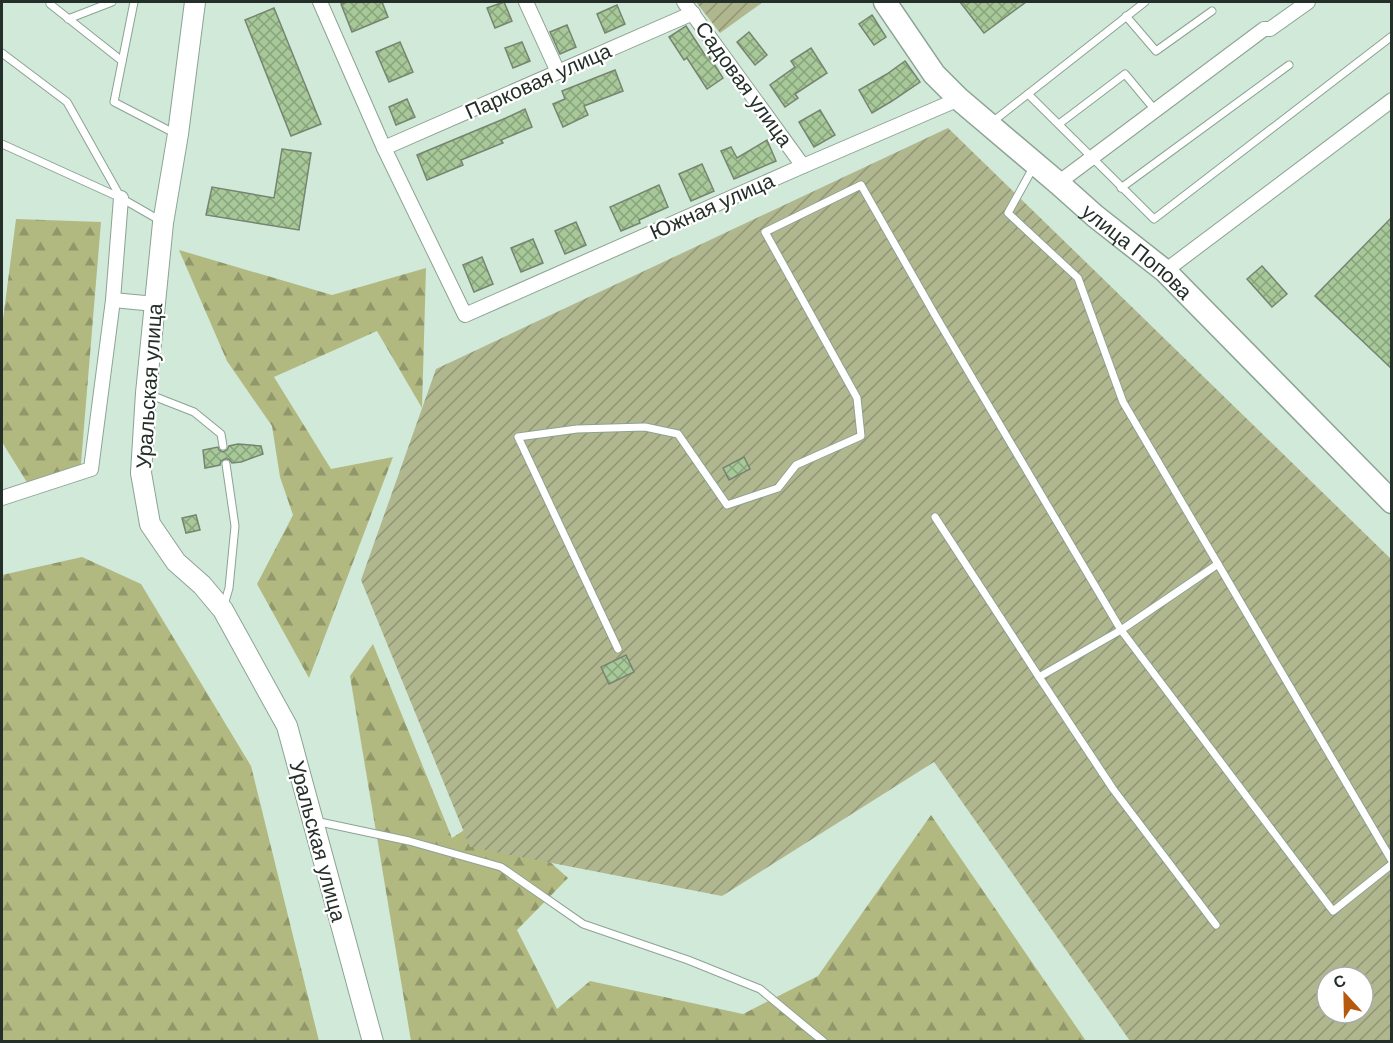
<svg xmlns="http://www.w3.org/2000/svg" width="1393" height="1043" viewBox="0 0 1393 1043" font-family="Arial,sans-serif">
  <defs>
    <pattern id="forest-firs" width="22" height="20" patternUnits="userSpaceOnUse" patternTransform="scale(1.5)"><rect width="22" height="20" fill="#b1b981"/><path d="M5 1l3.5 6h-7zM16 11l3.5 6h-7z" fill="#90976a"/></pattern>
    <pattern id="garden-furrows" width="10" height="10" patternUnits="userSpaceOnUse" patternTransform="scale(1.5)"><rect width="10" height="10" fill="#b0b78e"/><path d="M-1 1l2-2M0 10L10 0M9 11l2-2" fill="none" stroke="#8f9574"/></pattern>
    <pattern id="building-cross-hatch" width="8" height="8" patternUnits="userSpaceOnUse" patternTransform="scale(1.5)"><rect width="8" height="8" fill="#a7c898"/><path d="M0 0l8 8M0 8l8-8" fill="none" stroke="#88a37c"/></pattern>
  </defs>
  <rect width="100%" height="100%" fill="#d0e9d9"/>
  <g fill="url(#forest-firs)">
    <polygon points="16,219 101,222 80,475 28,484 2,442 2,327"/>
    <polygon points="179,250 332,295 426,268 422,408 377,331 274,377 331,469 393,457 309,678 257,584 293,515 280,477 272,426 227,361"/>
    <polygon points="82,557 141,584 251,766 319,1041 2,1041 2,575"/>
    <polygon points="373,644 452,838 493,811 568,878 517,930 557,1009 590,981 743,1014 818,976 931,815 1086,1041 411,1041 350,676"/>
  </g>
  <g fill="url(#garden-furrows)" fill-rule="evenodd">
    <polygon points="696,2 763,2 720,33"/>
    <path d="M948,128L1391,559V1041H1130L934,762L722,896L470,847L361,580L436,369ZM1327,977H1363V1013H1327Z"/>
  </g>
  <g fill="url(#building-cross-hatch)" stroke="#768470" stroke-width="1.5">
    <polygon points="347,2 382,2 388,17 352,32 341,4"/>
    <polygon points="504,2 512,21 495,28 487,8"/>
    <polygon points="960,2 1026,2 984,33"/>
    <polygon points="617,5 625,24 605,33 597,14"/>
    <polygon points="274,8 321,124 291,136 245,20"/>
    <polygon points="872,15 886,37 874,45 859,24"/>
    <polygon points="567,25 576,47 560,54 550,32"/>
    <polygon points="686,26 705,55 707,53 723,78 707,89 687,58 684,60 669,37"/>
    <polygon points="749,32 767,55 755,65 737,42"/>
    <polygon points="400,42 413,72 389,82 376,52"/>
    <polygon points="522,42 530,61 513,68 505,48"/>
    <polygon points="811,48 827,73 795,94 798,98 785,107 770,85 795,67 791,61"/>
    <polygon points="905,61 920,82 892,101 872,113 859,90 887,74"/>
    <polygon points="615,70 623,91 584,106 588,115 563,127 553,104 565,99 562,91"/>
    <polygon points="407,99 415,117 396,125 389,107"/>
    <polygon points="525,109 532,127 501,140 503,143 461,160 463,165 427,180 417,155 506,118"/>
    <polygon points="820,110 835,135 814,147 799,122"/>
    <polygon points="767,140 776,161 734,179 721,151 731,147 737,158"/>
    <polygon points="282,149 311,153 299,230 206,215 212,187 274,198"/>
    <polygon points="702,164 714,191 691,201 679,174"/>
    <polygon points="659,185 668,207 639,220 640,223 621,231 610,207"/>
    <polygon points="1392,217 1392,369 1315,296"/>
    <polygon points="576,222 586,245 565,254 555,231"/>
    <polygon points="533,239 543,263 521,272 511,248"/>
    <polygon points="482,257 493,284 474,292 463,265"/>
    <polygon points="1262,266 1287,294 1272,307 1247,279"/>
    <polygon points="238,444 261,446 263,454 241,462 232,463 229,459 225,459 221,461 220,465 205,468 203,450 218,447 219,450 223,452 227,450 229,446"/>
    <polygon points="744,457 750,469 729,480 723,468"/>
    <polygon points="196,515 200,530 186,533 182,518"/>
    <polygon points="626,655 634,672 609,684 601,667"/>
  </g>
  <g fill="none" stroke-linecap="round" stroke-linejoin="round">
    <g stroke="#8ca394" stroke-width="9">
      <g id="lane">
        <polyline points="134,2 114,102 176,134"/>
        <polyline points="50,4 122,61"/>
        <polyline points="1126,16 1156,51 1212,11"/>
        <polyline points="68,19 112,2"/>
        <polyline points="2,53 67,102 121,198"/>
        <polyline points="1028,94 1154,219 1392,36"/>
        <polyline points="991,123 1145,2"/>
        <polyline points="1059,124 1125,74 1155,110"/>
        <polyline points="2,144 121,198 161,221"/>
        <polyline points="1034,166 1008,213 1078,278 1123,402 1392,861"/>
        <polyline points="1121,188 1289,65"/>
        <polyline points="148,394 194,412 221,434 223,446"/>
        <polyline points="935,517 1039,677 1121,630 1218,564"/>
        <polyline points="224,605 229,588 235,526 226,464"/>
        <polyline points="618,649 518,437 577,429 645,427 678,434 727,505 778,488 796,465 861,436 857,398 765,232 861,185 935,315 1121,630 1333,911 1392,864"/>
        <polyline points="1039,677 1113,789 1216,925"/>
        <polyline points="315,821 409,841 501,867 583,924 688,960 760,989 824,1042"/>
      </g>
    </g>
    <g stroke="#8ca394" stroke-width="16">
      <g id="street">
        <polyline points="320,2 384,148 465,315 803,166 959,99"/>
        <polyline points="526,2 558,72"/>
        <polyline points="684,2 803,166"/>
        <polyline points="384,148 693,13"/>
        <polyline points="1058,183 1264,29 1270,29 1308,2"/>
        <polyline points="121,198 113,300 155,304"/>
        <polyline points="1165,271 1392,100"/>
        <polyline points="2,498 91,469 113,300"/>
      </g>
    </g>
    <g stroke="#8ca394" stroke-width="22">
      <polyline id="secondary" points="195,2 178,134 163,223 146,393 141,473 150,524 176,562 202,585 223,610 287,726 373,1042"/>
    </g>
    <g stroke="#8ca394" stroke-width="25">
      <g id="primary">
        <path id="s1" d="M885,2L934,74L959,99L1058,183L1095,216L1165,271L1392,502"/>
      </g>
    </g>
    <use href="#lane" stroke="#fff" stroke-width="7"/>
    <use href="#street" stroke="#fff" stroke-width="14"/>
    <use href="#secondary" stroke="#fff" stroke-width="20"/>
    <use href="#primary" stroke="#fff" stroke-width="22"/>
  </g>
  <g text-anchor="middle" dominant-baseline="central" stroke-width="4.5" stroke-linejoin="round" paint-order="stroke">
    <g font-size="21" fill="#252f29" stroke="#fff">
      <text transform="translate(538 81) rotate(-24)">Парковая улица</text>
      <text transform="translate(744 84) rotate(54)">Садовая улица</text>
      <text transform="translate(712 206) rotate(-24)">Южная улица</text>
      <text stroke="none"><textPath href="#s1" startOffset="357">улица Попова</textPath></text>
      <text transform="translate(149 386) rotate(-86)">Уральская улица</text>
      <text transform="translate(318 841) rotate(75)">Уральская улица</text>
    </g>
  </g>
  <rect width="1393" height="1043" fill="none" stroke="#252f29" stroke-width="6"/>
  <g transform="translate(1345 995) rotate(338)"><circle r="28" fill="#ffffff" stroke="#a8aca9" stroke-width="1.5"/>
  <path d="M0-4.5L10 22L0 15L-10 22Z" fill="#b7590c"/>
  <text y="-9" font-size="16" font-weight="bold" text-anchor="middle" fill="#252f29">С</text>
  </g>
</svg>
